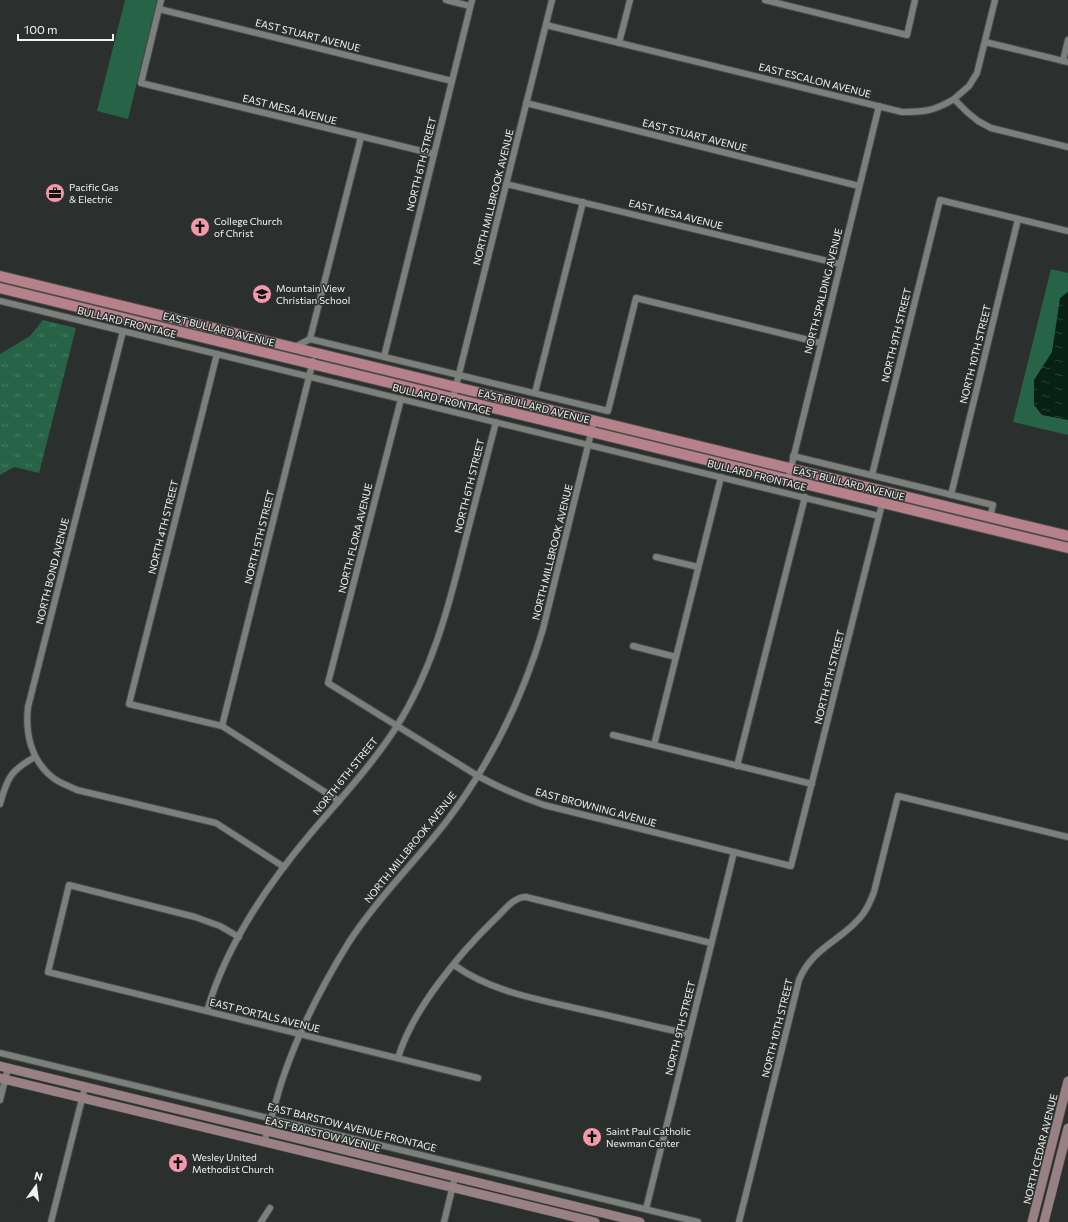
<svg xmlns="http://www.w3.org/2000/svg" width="1068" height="1222" viewBox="0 0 1068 1222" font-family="Commissioner,sans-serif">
  <defs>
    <pattern id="park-tufts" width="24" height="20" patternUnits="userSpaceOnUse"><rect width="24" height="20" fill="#266347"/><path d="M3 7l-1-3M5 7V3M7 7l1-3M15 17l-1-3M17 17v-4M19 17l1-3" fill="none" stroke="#467a62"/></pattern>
    <pattern id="water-ripples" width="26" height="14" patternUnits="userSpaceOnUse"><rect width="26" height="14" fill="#072115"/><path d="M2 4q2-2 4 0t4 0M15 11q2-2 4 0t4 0" fill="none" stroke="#2c4238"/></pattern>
  </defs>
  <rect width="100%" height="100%" fill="#2b2f2d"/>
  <g fill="#266347">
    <polygon points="125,0 157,0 128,119 97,111"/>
    <polygon points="1051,269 1068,273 1068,435 1013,422"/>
  </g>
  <polygon fill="url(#park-tufts)" points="43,320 76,328 39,473 14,467 0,475 0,354 30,336"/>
  <polygon fill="url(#water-ripples)" points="1068,292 1068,420 1042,415 1034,405 1034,380 1052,352 1060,298"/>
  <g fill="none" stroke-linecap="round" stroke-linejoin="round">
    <g stroke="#494c4a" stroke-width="8">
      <g id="street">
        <polyline points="161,0 141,83 434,154"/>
        <polyline points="446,0 470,6"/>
        <polyline points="765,0 907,35 915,0"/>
        <polyline points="159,9 452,81"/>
        <path d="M546,25L902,112C925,112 934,111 954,99L967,112L978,121L991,128L1068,147"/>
        <polyline points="985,42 1068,62"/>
        <polyline points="619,43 630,0"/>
        <polyline points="1063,61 1068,40"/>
        <polyline points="954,99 969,86 977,73 995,0"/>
        <polyline points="526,103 859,186"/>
        <polyline points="506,184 840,264"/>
        <polyline points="0,301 879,516"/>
        <path d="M123,331L28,707C25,733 31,760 52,777C59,783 69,786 77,790L216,823L284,867"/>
        <polyline points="310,339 608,411 636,298 821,343"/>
        <polyline points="295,347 310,339 361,137"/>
        <polyline points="217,354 129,704 222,726 339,801"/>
        <polyline points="384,357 472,0"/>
        <polyline points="535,393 583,202"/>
        <polyline points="453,398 552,0"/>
        <path d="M401,399L328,683L478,776C500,788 521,797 544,805L791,866L883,500"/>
        <polyline points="793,456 993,505 990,517"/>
        <polyline points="872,475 940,200 1068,231"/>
        <polyline points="788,480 879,106"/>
        <polyline points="951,495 1018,219"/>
        <polyline points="656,557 698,567"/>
        <polyline points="633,646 676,657"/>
        <polyline points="222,726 313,361"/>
        <polyline points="613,735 812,784"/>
        <polyline points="654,745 721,477"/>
        <polyline points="737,766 805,497"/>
        <path d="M0,804C7,778 11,770 35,757"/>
        <polyline points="239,937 220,926 195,917 69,885 48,972 478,1078"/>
        <path d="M454,965C490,991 536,999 579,1009C616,1017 652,1026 689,1034"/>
        <path d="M207,1011C226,945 267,885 311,833C341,798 372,765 397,726C431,672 448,610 463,549C474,506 485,464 496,422"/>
        <polyline points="0,1053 698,1222"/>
        <path d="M398,1058C412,1010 459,954 495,919C504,911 513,897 526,897L711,943"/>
        <polyline points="0,1100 8,1068"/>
        <path d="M264,1142C272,1120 276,1097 284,1075C300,1028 323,984 349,942C377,899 414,863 446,822C491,763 522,700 543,629L594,421"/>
        <polyline points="646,1209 734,852"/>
        <polyline points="51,1222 85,1087"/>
        <polyline points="261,1222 270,1208"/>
        <polyline points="444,1222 455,1177"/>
        <path d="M739,1222L799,980C813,946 844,940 863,914C868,907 871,900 874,892L898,796L1068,837"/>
      </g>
    </g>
    <g stroke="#494c4a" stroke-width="10">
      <g id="secondary">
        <polyline points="0,1066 640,1222"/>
        <polyline points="0,1078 595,1222"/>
        <polyline points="1032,1222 1068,1081"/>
        <polyline points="1044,1222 1068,1128"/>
      </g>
    </g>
    <g stroke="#494c4a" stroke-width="12">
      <g id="primary">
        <polyline points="0,276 1068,536"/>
        <polyline points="0,288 1068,548"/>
      </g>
    </g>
    <use href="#street" stroke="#7c807d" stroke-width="6"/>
    <use href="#secondary" stroke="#998084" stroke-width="9"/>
    <use href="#primary" stroke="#b6818b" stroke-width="10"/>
  </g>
  <defs>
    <g id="office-disc" transform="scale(1)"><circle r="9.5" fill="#f29aac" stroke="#2b2f2d"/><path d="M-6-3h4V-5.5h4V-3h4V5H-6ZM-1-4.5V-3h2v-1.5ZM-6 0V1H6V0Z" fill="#111"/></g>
    <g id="church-disc" transform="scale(1)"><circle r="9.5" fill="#f29aac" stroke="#2b2f2d"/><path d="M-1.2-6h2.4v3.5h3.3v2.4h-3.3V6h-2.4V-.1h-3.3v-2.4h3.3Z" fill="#111"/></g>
    <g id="school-disc" transform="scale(1)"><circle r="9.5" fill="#f29aac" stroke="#2b2f2d"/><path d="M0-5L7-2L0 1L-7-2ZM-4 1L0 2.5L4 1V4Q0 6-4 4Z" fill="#111"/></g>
  </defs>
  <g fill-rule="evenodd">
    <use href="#office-disc" x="55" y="193"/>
    <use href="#church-disc" x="200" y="227"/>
    <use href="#school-disc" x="262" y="294"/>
    <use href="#church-disc" x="592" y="1137"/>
    <use href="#church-disc" x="178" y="1163"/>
  </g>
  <g text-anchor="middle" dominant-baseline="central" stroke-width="3" stroke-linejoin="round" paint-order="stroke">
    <g font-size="10" fill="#f1f4f2" stroke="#2b2f2d">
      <text transform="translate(308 35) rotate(14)">EAST STUART AVENUE</text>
      <text transform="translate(815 80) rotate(14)">EAST ESCALON AVENUE</text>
      <text transform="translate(290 109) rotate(14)">EAST MESA AVENUE</text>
      <text transform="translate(695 135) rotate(14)">EAST STUART AVENUE</text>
      <text transform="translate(421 164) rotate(-76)">NORTH 6TH STREET</text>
      <text transform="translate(493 197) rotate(-76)">NORTH MILLBROOK AVENUE</text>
      <text transform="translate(676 214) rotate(14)">EAST MESA AVENUE</text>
      <text transform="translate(823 291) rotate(-76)">NORTH SPALDING AVENUE</text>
      <text transform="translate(127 322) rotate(14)">BULLARD FRONTAGE</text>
      <text transform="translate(219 329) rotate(14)">EAST BULLARD AVENUE</text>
      <text transform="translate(896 335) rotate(-76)">NORTH 9TH STREET</text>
      <text transform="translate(975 354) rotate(-76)">NORTH 10TH STREET</text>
      <text transform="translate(442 399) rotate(14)">BULLARD FRONTAGE</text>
      <text transform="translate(534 406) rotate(14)">EAST BULLARD AVENUE</text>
      <text transform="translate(757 475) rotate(14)">BULLARD FRONTAGE</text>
      <text transform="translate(849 483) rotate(14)">EAST BULLARD AVENUE</text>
      <text transform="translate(469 486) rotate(-76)">NORTH 6TH STREET</text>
      <text transform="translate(163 527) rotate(-76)">NORTH 4TH STREET</text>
      <text transform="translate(259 537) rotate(-76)">NORTH 5TH STREET</text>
      <text transform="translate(355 538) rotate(-76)">NORTH FLORA AVENUE</text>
      <text transform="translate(552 552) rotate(-76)">NORTH MILLBROOK AVENUE</text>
      <text transform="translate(52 571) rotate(-76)">NORTH BOND AVENUE</text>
      <text transform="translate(829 677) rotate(-76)">NORTH 9TH STREET</text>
      <text transform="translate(345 776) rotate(-51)">NORTH 6TH STREET</text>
      <text transform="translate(596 807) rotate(15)">EAST BROWNING AVENUE</text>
      <text transform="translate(410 847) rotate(-51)">NORTH MILLBROOK AVENUE</text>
      <text transform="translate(265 1015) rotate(14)">EAST PORTALS AVENUE</text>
      <text transform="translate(680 1028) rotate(-76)">NORTH 9TH STREET</text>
      <text transform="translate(777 1028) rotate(-76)">NORTH 10TH STREET</text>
      <text transform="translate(352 1127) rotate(14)">EAST BARSTOW AVENUE FRONTAGE</text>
      <text transform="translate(323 1134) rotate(14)">EAST BARSTOW AVENUE</text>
      <text transform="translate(1040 1149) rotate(-76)">NORTH CEDAR AVENUE</text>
    </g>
    <g font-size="10" fill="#f1f4f2" stroke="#2b2f2d" text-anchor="start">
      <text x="69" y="187">Pacific Gas<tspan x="69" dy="12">&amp; Electric</tspan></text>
      <text x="214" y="221">College Church<tspan x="214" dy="12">of Christ</tspan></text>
      <text x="276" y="288">Mountain View<tspan x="276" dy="12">Christian School</tspan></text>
      <text x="606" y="1131">Saint Paul Catholic<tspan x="606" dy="12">Newman Center</tspan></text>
      <text x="192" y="1157">Wesley United<tspan x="192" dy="12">Methodist Church</tspan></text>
    </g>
  </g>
  <g transform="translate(36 1186) rotate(14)" stroke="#2b2f2d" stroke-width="3" paint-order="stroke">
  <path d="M0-3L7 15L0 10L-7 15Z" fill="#f1f4f2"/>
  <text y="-6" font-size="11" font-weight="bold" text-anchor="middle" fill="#f1f4f2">N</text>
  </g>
  <path d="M18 34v6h95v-6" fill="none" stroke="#f1f4f2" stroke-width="2"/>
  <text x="24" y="34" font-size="12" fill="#f1f4f2" stroke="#2b2f2d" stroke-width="3" paint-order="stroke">100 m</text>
</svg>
